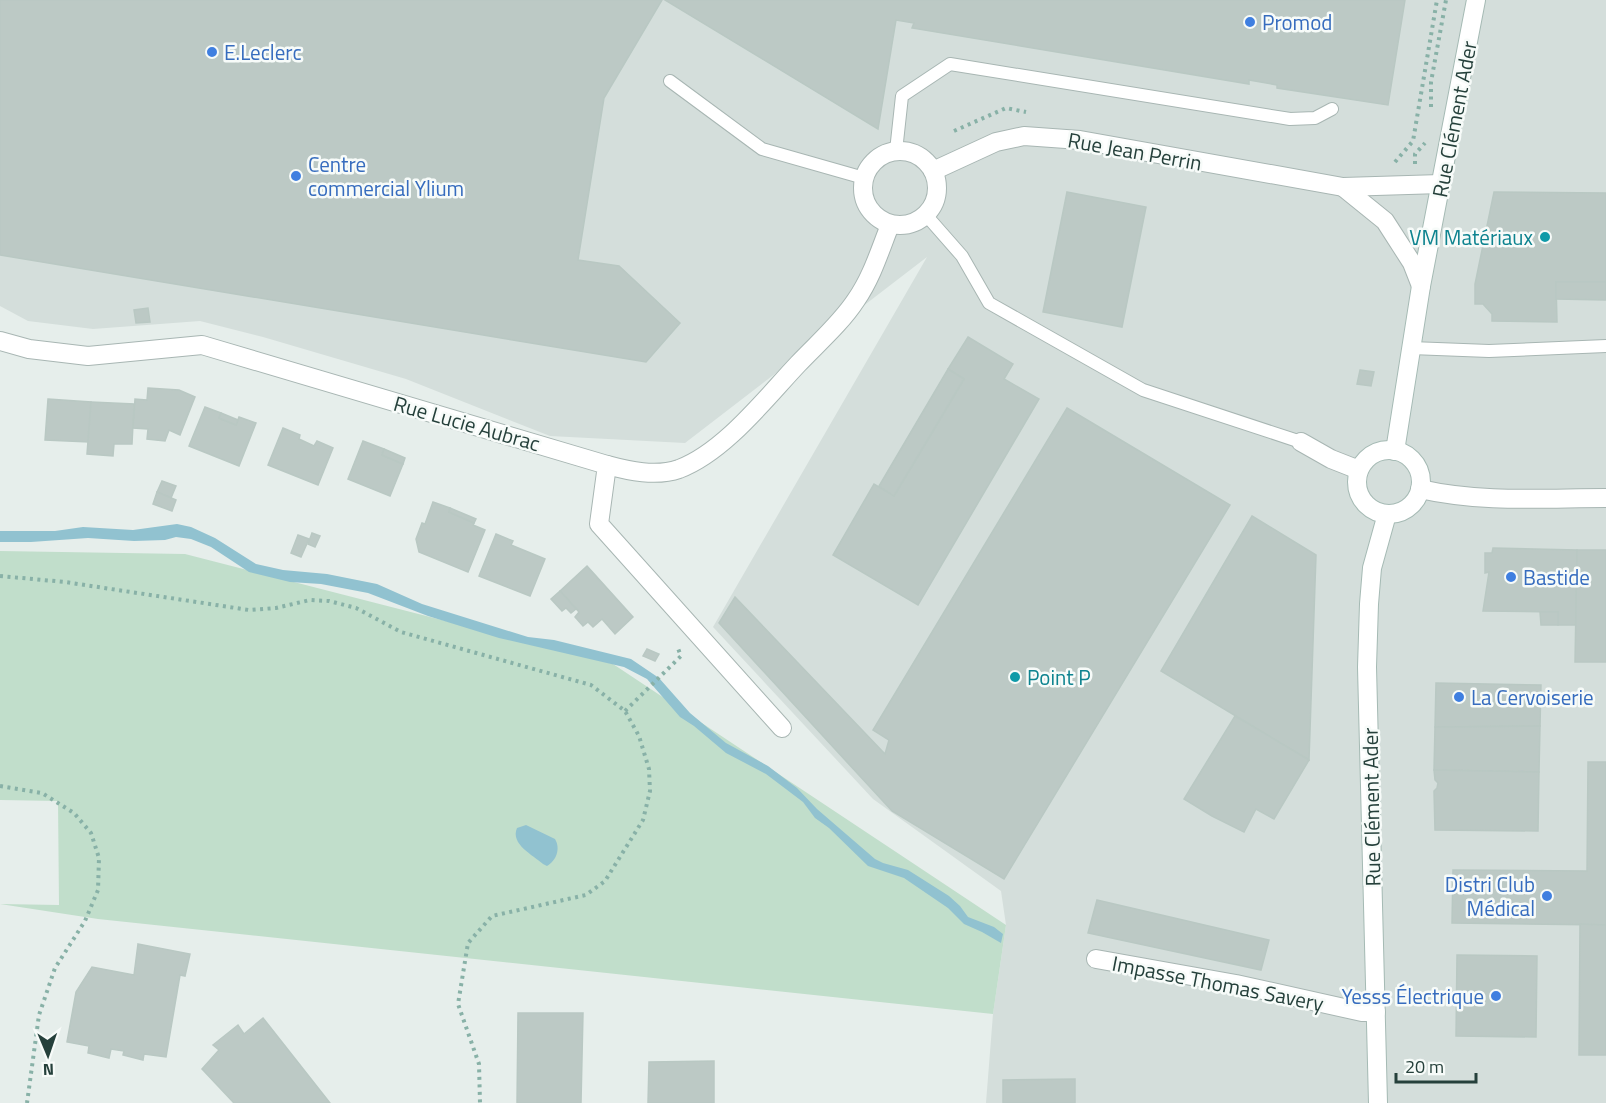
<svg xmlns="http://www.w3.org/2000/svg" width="1606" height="1103" viewBox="0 0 1606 1103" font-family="'Titillium Web',sans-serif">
  <rect width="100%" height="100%" fill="#e6eeeb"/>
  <polygon fill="#d4dedb" points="0,0 1606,0 1606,1103 986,1103 993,1014 1006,925 1001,891 873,799 713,627 927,257 685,443 550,436 406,379 263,337 200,321 93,329 28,321 0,306"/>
  <polygon fill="#c1decb" points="0,551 185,554 613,664 1006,925 993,1014 98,919 0,904 59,905 58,801 0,800"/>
  <g fill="#91c2d0">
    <polygon points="177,524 191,527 215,538 256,564 283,570 327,574 377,584 422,604 528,637 554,640 631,659 659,678 690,713 726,743 768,766 797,788 817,809 875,859 883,863 908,870 949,896 960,906 968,917 994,927 1003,934 1001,943 982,932 964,924 948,908 904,878 868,866 829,828 815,818 803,802 766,774 726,753 694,726 680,717 647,679 624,667 499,638 428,616 368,593 321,584 290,582 249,572 211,547 191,539 176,537 165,540 134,541 88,538 31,542 0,542 0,531 55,531 83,527 133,530"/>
    <path d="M526,825L555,839C561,849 556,861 547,866L543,864C533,855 510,844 517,828Z"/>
  </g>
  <g fill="#bcc9c5" stroke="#b9c8c3" stroke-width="1.5">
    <polygon points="0,0 662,0 604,98 578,260 619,266 680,323 646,362 0,255"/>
    <polygon points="665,0 1405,0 1388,105 1277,88 1277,85 1249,80 1249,84 912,28 914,23 896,20 878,129"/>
    <polygon points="1067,192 1146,207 1122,327 1043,312"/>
    <polygon points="1494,192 1606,193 1606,282 1556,282 1557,322 1492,321 1492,314 1483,304 1475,304 1475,284"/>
    <polygon points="1556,282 1606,282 1606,300 1556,299"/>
    <polygon points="148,308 150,322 136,323 134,310"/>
    <polygon points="968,337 1013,364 1004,379 1039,399 918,605 833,555 874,484 894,496 964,379 948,369"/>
    <polygon points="948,369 964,379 894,496 879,486"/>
    <polygon points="1360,370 1374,372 1371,386 1357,384"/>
    <polygon points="148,388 179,390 195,397 180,435 169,430 165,441 147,439 148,429 133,428 135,399 147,400"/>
    <polygon points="48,399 91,402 89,442 45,440"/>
    <polygon points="91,402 134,404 132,444 114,444 113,456 87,454"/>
    <polygon points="205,407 221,413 219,418 236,425 239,417 256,423 239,466 189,446"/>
    <polygon points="1067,408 1230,505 1004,879 892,811 719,623 735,597 885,754 889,740 873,730"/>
    <polygon points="221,413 238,420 236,425 219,418"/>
    <polygon points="283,428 300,435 299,439 314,446 317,441 333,448 318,485 268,465"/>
    <polygon points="363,441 384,449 382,455 403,464 390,496 348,479"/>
    <polygon points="384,449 405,458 403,464 382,455"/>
    <polygon points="162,481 176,486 171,498 157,492"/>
    <polygon points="157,492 176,500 172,511 153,504"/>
    <polygon points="433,502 450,508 449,512 474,523 473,525 485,530 468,572 419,552 416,539 422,523 425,524"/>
    <polygon points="450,508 476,519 474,523 449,512"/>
    <polygon points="1252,516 1316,555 1309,760 1161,671"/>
    <polygon points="312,533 320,536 315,547 308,544"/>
    <polygon points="496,534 513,541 511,545 545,559 530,596 479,576"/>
    <polygon points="298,535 309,539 301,557 291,553"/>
    <polygon points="1493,548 1577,550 1576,625 1558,625 1558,612 1483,611 1489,572 1485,573 1485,553 1492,553"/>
    <polygon points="1577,550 1606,550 1606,662 1575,662"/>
    <polygon points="587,566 633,617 615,634 602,619 593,627 588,622 583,626 575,617 579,612 560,591"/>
    <polygon points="560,591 576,609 571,613 566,608 562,611 551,599"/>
    <polygon points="1540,612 1558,612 1558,625 1541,625"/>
    <polygon points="647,649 659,654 655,661 643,656"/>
    <polygon points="1436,683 1541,685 1540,726 1435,727"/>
    <polygon points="1235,716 1309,760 1274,819 1256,809 1244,832 1212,816 1184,799"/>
    <polygon points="1540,726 1539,772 1434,770 1435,727"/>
    <polygon points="1588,762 1606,762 1606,925 1452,923 1453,870 1587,871"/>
    <polygon points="1434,770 1539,772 1538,831 1435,830 1434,791 1437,788 1438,783 1435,780"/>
    <polygon points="1097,900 1269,940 1261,970 1088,933"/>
    <polygon points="1580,924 1606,925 1606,1055 1579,1055"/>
    <polygon points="138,944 190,954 185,976 180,975 166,1057 144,1054 143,1060 123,1055 124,1051 111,1049 109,1058 88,1053 89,1046 67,1042 76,992 92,967 134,975"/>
    <polygon points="1457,955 1537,956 1536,1037 1456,1036"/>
    <polygon points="518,1013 583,1013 581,1103 517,1103"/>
    <polygon points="263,1018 330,1103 234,1103 202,1069 219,1050 213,1045 238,1025 244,1034"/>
    <polygon points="714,1061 714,1103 648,1103 649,1062"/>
    <polygon points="1075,1079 1075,1103 1003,1103 1003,1080"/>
  </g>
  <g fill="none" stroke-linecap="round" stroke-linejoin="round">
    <g stroke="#a8b6b3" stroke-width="14">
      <g id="lane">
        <polyline points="670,81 762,149 864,178"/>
        <polyline points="896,151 902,96 950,64 1290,119 1315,118 1332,109"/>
        <polyline points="926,215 962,256 989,303 1143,390 1301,442"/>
        <polyline points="1411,348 1489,351 1606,346"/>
      </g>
    </g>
    <g stroke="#a8b6b3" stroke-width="20">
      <g id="street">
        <circle cx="900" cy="188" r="37"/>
        <polyline points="933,171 996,142 1024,136 1080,140 1343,187 1441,184"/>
        <polyline points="1343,187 1385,221 1412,263 1421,286"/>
        <polyline points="0,341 29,349 88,356 202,345 607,465 599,524 782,728"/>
        <polyline points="1301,442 1331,459 1359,470"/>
        <path d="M607,465C629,471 656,477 679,469C724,452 765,399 798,364C818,343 841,323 856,300C872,277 880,250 890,225"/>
        <path d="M1420,489C1481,503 1544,498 1606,498"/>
        <polyline points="1096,959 1236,984 1362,1012 1376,1012"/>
      </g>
    </g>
    <g stroke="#a5bab4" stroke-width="20">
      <g id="secondary">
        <circle cx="1389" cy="482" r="32"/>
        <polyline points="1395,451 1421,286 1476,0"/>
        <polyline points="1378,1103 1367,667 1369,604 1372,568 1387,514"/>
      </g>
    </g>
    <g stroke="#88b1a7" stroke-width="4" stroke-dasharray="3 4.5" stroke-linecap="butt">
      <polyline points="1431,107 1431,82 1446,0"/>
      <polyline points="954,131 1006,108 1026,112"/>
      <polyline points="1395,162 1413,141 1437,0"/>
      <polyline points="1415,164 1415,154 1425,143"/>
      <polyline points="0,576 65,582 249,610 276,608 310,600 329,601 356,608 401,632 591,685 625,711 639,736 649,769 650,791 643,820 605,881 586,895 492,916 468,943 458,1004 479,1064 480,1103"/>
      <polyline points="625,711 681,656 677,646"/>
      <polyline points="0,786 42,793 74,813 91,833 99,858 98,890 85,921 55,968 39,1015 27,1103"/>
    </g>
    <use href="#lane" stroke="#fff" stroke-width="12"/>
    <use href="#street" stroke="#fff" stroke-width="18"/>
    <use href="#secondary" stroke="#fff" stroke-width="18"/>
  </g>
  <g fill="#3f7fe0" stroke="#f7fbf9" stroke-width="2">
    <circle cx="1250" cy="22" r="6"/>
    <circle cx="212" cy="52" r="6"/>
    <circle cx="296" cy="176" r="6"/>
    <circle cx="1511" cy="577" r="6"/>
    <circle cx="1459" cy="697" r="6"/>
    <circle cx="1547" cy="896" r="6"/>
    <circle cx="1496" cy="996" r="6"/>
  </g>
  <g fill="#0f9aa8" stroke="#f7fbf9" stroke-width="2">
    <circle cx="1545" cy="237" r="6"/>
    <circle cx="1015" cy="677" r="6"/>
  </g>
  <g text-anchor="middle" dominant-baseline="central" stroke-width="5" stroke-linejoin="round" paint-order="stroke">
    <g font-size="21" fill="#366cbe" stroke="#f7fbf9" text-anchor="start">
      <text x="1262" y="22">Promod</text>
      <text x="224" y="52">E.Leclerc</text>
      <text x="308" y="164">Centre<tspan x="308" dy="24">commercial Ylium</tspan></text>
      <text x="1523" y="577">Bastide</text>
      <text x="1471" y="697">La Cervoiserie</text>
      <text x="1535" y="884" text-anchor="end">Distri Club<tspan x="1535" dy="24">Médical</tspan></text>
      <text x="1484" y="996" text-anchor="end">Yesss Électrique</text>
    </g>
    <g font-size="21" fill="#25403b" stroke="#f7fbf9">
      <text transform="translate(1454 119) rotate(-79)">Rue Clément Ader</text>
      <text transform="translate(1135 151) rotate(10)">Rue Jean Perrin</text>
      <text transform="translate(467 423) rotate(16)">Rue Lucie Aubrac</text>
      <text transform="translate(1371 807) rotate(-91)">Rue Clément Ader</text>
      <text transform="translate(1218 983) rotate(11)">Impasse Thomas Savery</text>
    </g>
    <g font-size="21" fill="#0d838f" stroke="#f7fbf9" text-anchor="end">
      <text x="1533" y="237">VM Matériaux</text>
      <text x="1027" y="677" text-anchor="start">Point P</text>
    </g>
  </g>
  <g transform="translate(48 1055) rotate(178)" stroke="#f7fbf9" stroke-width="4.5" paint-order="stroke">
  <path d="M0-4.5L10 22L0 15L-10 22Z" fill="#25403b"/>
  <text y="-9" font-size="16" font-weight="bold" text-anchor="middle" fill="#25403b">N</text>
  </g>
  <path d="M1396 1073v9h80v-9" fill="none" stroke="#25403b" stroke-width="3"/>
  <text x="1405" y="1073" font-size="18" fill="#25403b" stroke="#f7fbf9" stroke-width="4.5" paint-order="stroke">20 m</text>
</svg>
